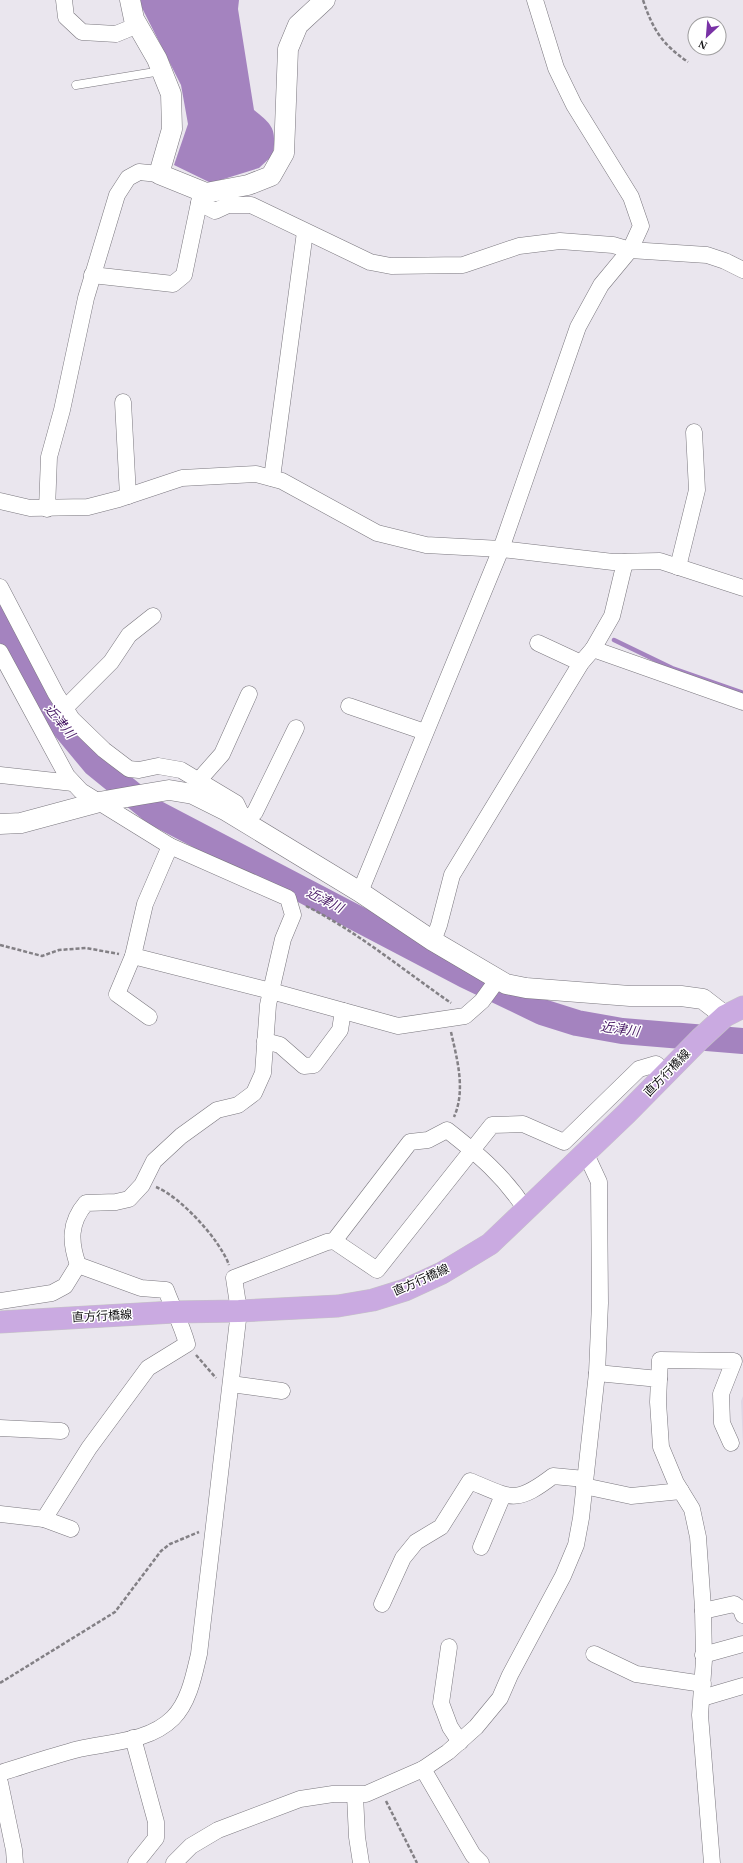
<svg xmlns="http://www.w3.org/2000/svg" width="743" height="1863" viewBox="0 0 743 1863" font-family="'Times New Roman','Noto Sans JP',serif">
  <rect width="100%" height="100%" fill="#eae6ee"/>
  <polygon fill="#ded7e5" points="743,1396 743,1445 741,1401"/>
  <path fill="#a483bf" d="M140,0H239L238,9L254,110C274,126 276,129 273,155L259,168L211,183L174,165L188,124L181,85L140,4Z"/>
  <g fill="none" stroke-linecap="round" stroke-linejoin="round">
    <polyline stroke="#a483bf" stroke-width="4.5" points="614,640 672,668 743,693"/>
    <polyline stroke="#a483bf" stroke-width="26" points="0,614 46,705 95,764 154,812 465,975 542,1012 577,1023 622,1031 743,1041"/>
    <g stroke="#7a777e" stroke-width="9">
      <polyline id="service" points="76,85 161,71"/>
    </g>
    <g stroke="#7a777e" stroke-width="17">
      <g id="minor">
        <polyline points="64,0 66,17 82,32 116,34 138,25"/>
        <polyline points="201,191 199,203 215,211 228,205 251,205 370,262 391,266 463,265 519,246 560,241 613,245 630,250 707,255 725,261 743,270"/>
        <polyline points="92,275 173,284 184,275 199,203"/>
        <polyline points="123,402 128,496"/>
        <polyline points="272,478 305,232"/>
        <polyline points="0,501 30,508 88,507 119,499 182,478 256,474 282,481 377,533 426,545 501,549 613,562 660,561 743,588"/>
        <polyline points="47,509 49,457 62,410 86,298 117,195 128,178 139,172 159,174"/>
        <polyline points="678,567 697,490 694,432"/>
        <polyline points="0,587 56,694 72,719 104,750 129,769 139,770 158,766 181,770 236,803 245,822 255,812 296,728"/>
        <polyline points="538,643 581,663"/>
        <polyline points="593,649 612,616 625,562"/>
        <path d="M0,652L67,776L81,791L170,846L288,898L293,915L283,939L271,991L268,1005L263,1073L254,1093L238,1105L217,1110L181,1136L154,1161L142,1185L129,1199L116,1202L86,1203C69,1223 70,1242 78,1265L141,1288L166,1290C173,1309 182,1325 187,1344L148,1368L89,1448L44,1519"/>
        <polyline points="349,706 425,732"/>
        <polyline points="65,708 111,662 129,635 153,616"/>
        <polyline points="0,775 73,783"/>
        <polyline points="199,780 222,754 249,694"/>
        <polyline points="170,846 145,904 133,956 271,991 398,1026 465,1016 482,1001 498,979"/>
        <polyline points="360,892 501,549 578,327 601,285 630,250 641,226 631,197 574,105 556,68 535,0"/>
        <polyline points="433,941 439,925 452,875 581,663 593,649 743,702"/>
        <polyline points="133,956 117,994 149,1017"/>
        <polyline points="265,1041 280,1045 304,1066 314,1065 340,1030 343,1011"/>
        <path d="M334,1241L410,1142L428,1140L447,1130C479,1155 504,1176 526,1210"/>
        <polyline points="0,1301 52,1293 65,1286 78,1265"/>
        <polyline points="597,1373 659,1379 658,1402 661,1447 676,1483 692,1509 698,1537 703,1608 704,1660 700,1715 712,1863"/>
        <polyline points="659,1379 660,1360 734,1361 721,1394 722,1423 731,1443"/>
        <polyline points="231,1384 282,1391"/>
        <polyline points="0,1428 61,1431"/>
        <polyline points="584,1486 631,1496 681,1491"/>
        <polyline points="0,1514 44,1519 71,1529"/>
        <polyline points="481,1547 503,1495"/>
        <path d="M382,1604L403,1558L416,1542L441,1527L470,1481C511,1498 515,1505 553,1476L585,1479"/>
        <polyline points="703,1611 734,1604 741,1609 743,1615"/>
        <polyline points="449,1647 441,1703 450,1727 460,1742"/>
        <polyline points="594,1654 636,1674 703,1684"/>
        <polyline points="703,1655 743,1644"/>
        <polyline points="702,1698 743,1686"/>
        <polyline points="133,1738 156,1822 156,1838 136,1863"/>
        <polyline points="423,1769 473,1855 481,1863"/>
        <path d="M0,1773C26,1765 52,1756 79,1749C110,1742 149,1742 173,1718C189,1702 194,1675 199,1654L239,1311L234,1278L327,1242L334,1241L377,1270L492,1125L523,1124L564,1142L639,1069L656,1064L667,1073"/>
        <polyline points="0,1783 14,1850 15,1863"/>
        <polyline points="355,1795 357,1837 361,1863"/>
        <polyline points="174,1863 191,1846 218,1830 300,1799 333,1794 366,1794 423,1769 448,1752 476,1727 500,1698 510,1675 563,1576 576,1545 581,1518 597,1373 600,1303 599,1182 586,1154"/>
      </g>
    </g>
    <g stroke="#7a777e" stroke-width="21">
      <g id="tertiary">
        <polyline points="130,0 134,19 157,59 171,94 172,129 159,174 206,193 248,185 271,176 284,153 288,49 298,25 325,0"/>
        <polyline points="0,824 21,823 99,802 139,795 169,790 193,794 225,810 360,892 433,941 506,984 526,988 630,996 681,996 703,999 725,1016"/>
      </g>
    </g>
    <g stroke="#c5c5c5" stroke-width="23">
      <polyline id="primary" points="0,1322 174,1312 239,1311 338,1306 373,1300 405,1290 442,1273 490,1244 627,1113 700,1039 725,1016 743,1007"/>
    </g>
    <g stroke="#838085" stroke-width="2.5" stroke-dasharray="4 2" stroke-linecap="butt">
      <path d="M643,0C653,30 662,44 688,62"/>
      <path d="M306,906C355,930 406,972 451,1003"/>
      <polyline points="0,945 42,956 59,950 86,948 119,954"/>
      <path d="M451,1032C457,1059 466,1090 454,1117"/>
      <path d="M156,1187C181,1197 220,1240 229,1265"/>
      <polyline points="196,1355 216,1378"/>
      <polyline points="0,1683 115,1612 161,1551 170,1544 199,1532"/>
      <polyline points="386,1801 417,1863"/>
    </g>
    <use href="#service" stroke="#fff" stroke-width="8"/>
    <use href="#minor" stroke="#fff" stroke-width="16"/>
    <use href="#tertiary" stroke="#fff" stroke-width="20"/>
    <use href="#primary" stroke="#caaae1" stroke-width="22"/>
  </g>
  <g text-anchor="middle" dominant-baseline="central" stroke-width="3" stroke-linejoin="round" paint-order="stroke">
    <g font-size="12" fill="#0e0d0f" stroke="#fff">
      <text transform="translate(667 1073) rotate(-46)">直方行橋線</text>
      <text transform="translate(421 1280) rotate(-24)">直方行橋線</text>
      <text transform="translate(102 1316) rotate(-3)">直方行橋線</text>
    </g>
    <g font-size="13" font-style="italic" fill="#4d206a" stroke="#fff">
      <text transform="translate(60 721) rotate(51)">近津川</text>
      <text transform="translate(325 900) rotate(27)">近津川</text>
      <text transform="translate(620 1029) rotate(8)">近津川</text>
    </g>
  </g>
  <g transform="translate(707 36) rotate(206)"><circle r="19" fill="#ffffff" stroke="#9f9e9f"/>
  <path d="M0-3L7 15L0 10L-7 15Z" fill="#7932a6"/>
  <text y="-6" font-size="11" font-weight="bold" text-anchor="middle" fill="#0e0d0f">N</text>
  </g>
</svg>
